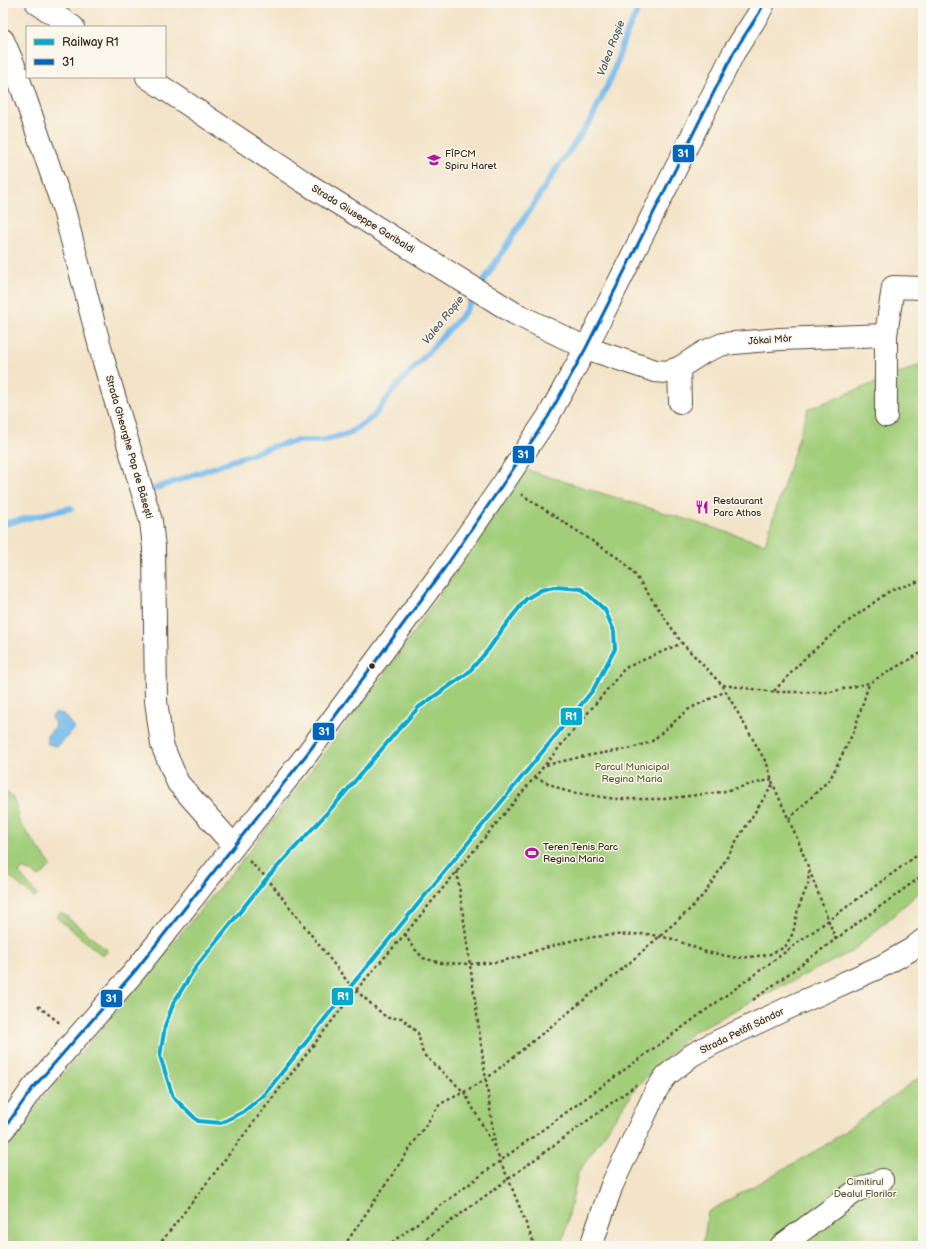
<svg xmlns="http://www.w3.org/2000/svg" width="926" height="1249" viewBox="0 0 926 1249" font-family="'Balsamiq Sans',sans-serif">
  <rect width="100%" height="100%" fill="#fbf7ec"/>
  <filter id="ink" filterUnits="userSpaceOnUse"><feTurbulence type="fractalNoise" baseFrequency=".025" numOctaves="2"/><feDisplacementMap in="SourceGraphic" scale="8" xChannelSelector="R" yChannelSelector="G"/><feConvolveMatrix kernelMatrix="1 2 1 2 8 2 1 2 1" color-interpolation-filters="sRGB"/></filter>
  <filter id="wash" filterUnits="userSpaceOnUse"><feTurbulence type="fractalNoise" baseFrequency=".012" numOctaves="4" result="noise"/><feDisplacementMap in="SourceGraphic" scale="16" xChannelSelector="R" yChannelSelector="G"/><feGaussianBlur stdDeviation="0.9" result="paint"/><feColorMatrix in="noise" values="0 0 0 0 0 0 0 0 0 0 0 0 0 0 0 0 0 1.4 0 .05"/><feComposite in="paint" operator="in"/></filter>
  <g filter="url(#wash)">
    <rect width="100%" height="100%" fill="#f3e4c9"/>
    <g fill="#a2ce7a" stroke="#6e7c4c">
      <polygon points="923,364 923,889 853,951 772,991 693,1032 637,1086 578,1173 562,1246 3,1246 3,1146 245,857 390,666 513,489 524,469 765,544 808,409"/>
      <polygon points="3,791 14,797 19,822 51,865 40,877 23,868 19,873 37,895 35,898 3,871"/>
      <polygon points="61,912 108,951 103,956 56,917"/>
      <polygon points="923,1075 923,1246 703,1246 708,1212 824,1146"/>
    </g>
    <polygon fill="#75bbec" stroke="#587285" points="56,713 63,714 75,729 58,746 48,744 47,736 56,726 51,717"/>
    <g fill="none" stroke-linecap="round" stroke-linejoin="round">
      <g stroke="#75bbec" stroke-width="6">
        <polyline points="154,489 271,447 297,441 321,441 348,434 373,417 392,392 464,313 492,268 557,168 591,120 612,76 624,39 641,3"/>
        <polyline points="3,524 71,508"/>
      </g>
    </g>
  </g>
  <g filter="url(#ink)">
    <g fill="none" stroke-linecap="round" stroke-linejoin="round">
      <g stroke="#574638" stroke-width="24">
        <g id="minor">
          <polyline points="37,3 73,27"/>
          <polyline points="3,40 15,68 64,210 104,362 151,521 154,548 156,701 162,745 178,783 234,846"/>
          <polyline points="147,77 304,182 514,313 586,348 655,371 667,372 679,368 704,352 723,344 780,339 886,335 893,287 923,288"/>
          <polyline points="679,368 680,402"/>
          <polyline points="886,416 886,335"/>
          <polyline points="3,1130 32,1089 135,971 307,754 444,569 505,481 548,417 586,348 734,52 759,13 764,3"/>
          <polyline points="591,1246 612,1185 657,1089 666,1076 692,1055 712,1044 786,1009 882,966 912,949 923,940"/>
          <polyline points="781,1246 856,1191 882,1180"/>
        </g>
      </g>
      <g stroke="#574638" stroke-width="2.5" stroke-dasharray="3 3" stroke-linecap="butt">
        <polyline points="521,494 624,562 636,576 682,643 722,685 767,764 773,784 799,843 836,940"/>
        <polyline points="723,685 774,692 830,692 869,683 919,654 923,654"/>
        <polyline points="774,691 806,657 842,626 891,590 923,580"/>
        <polyline points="546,765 585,756 628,749 651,742 689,709 726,691"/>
        <polyline points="535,777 565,791 615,799 664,799 721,792 772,779"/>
        <polyline points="789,819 830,779 854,731 869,684"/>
        <polyline points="249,861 267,878 351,986 387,1018 402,1018 418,1033 423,1054 464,1092 495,1148 500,1161 508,1178 535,1246"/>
        <polyline points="457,871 495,1145"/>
        <polyline points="405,934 412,946 423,958 441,963 470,964 497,962 519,957 538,950 578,939 611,935 647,934 673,939 706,952 738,958 768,955 785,947 793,933 798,909 808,884 809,872"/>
        <polyline points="753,1000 923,875"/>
        <polyline points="38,1006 61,1024"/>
        <polyline points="161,1243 166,1246"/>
        <polyline points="158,1246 356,990 405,934 625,668 682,643"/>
        <polyline points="344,1246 440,1104 464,1092 486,1079 627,965 688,911 704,894 715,878 737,840 773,784"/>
        <polyline points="387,1246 500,1161 923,851"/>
        <polyline points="417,1246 636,1085"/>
      </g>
      <use href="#minor" stroke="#fff" stroke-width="22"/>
      <g stroke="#fbf7ec" stroke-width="6">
        <polyline id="bus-1" points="3,1130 32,1089 135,971 307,754 444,569 505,481 548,417 586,348 734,52 759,13 764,3"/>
      </g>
      <use href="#bus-1" stroke="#0065bd" stroke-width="3"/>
      <g stroke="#fbf7ec" stroke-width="7">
        <polygon id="rail-1" points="554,587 582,589 605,610 614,631 615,649 593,690 351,986 264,1095 243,1112 221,1123 198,1121 173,1097 160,1056 165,1026 174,1002 196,967 267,878 338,801 398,730 419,707 468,673 488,650 504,627 526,599 541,590"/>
      </g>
      <use href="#rail-1" stroke="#00a9ce" stroke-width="4"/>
    </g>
  </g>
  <defs>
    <g id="school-bare" transform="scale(1.08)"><path d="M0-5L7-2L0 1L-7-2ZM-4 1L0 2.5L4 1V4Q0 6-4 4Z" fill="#b5179e" stroke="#fbf7ec" stroke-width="2.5" paint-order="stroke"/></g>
    <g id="restaurant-bare" transform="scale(1.08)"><path d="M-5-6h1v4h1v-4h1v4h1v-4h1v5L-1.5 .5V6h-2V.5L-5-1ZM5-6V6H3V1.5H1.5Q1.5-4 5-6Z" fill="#b5179e" stroke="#fbf7ec" stroke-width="2.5" paint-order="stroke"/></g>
    <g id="stadium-bare" transform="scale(1.08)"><path d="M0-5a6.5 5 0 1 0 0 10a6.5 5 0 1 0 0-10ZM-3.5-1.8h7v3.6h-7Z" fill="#b5179e" stroke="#fbf7ec" stroke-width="2.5" paint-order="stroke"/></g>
  </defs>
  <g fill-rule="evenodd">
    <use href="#school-bare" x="434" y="160"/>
    <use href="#restaurant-bare" x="702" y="507"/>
    <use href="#stadium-bare" x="532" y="853"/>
  </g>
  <circle fill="#3b2a1e" stroke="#fbf7ec" stroke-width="1.5" cx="372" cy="666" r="3.5"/>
  <g text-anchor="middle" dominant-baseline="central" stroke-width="3" stroke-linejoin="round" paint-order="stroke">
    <g font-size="10" fill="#3b2a1e" stroke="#fbf7ec" text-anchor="start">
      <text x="445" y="154">FÎPCM<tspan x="445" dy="12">Spiru Haret</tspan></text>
      <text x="713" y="501">Restaurant<tspan x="713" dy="12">Parc Athos</tspan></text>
      <text x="543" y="847">Teren Tenis Parc<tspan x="543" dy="12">Regina Maria</tspan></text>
    </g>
    <g font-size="10" fill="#3b2a1e" stroke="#fbf7ec">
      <text transform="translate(363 219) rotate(32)">Strada Giuseppe Garibaldi</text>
      <text transform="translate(770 340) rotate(-4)">Jókai Mór</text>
      <text transform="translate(129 447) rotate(74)">Strada Gheorghe Pop de Băsești</text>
      <text transform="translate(742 1031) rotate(-26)">Strada Petőfi Sándor</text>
    </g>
    <g font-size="10" fill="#5a5b3a" stroke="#fbf7ec">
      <text x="632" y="767">Parcul Municipal<tspan x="632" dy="12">Regina Maria</tspan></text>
      <text x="865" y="1182">Cimitirul<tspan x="865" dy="12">Dealul Florilor</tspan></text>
    </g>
    <g font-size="11" font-style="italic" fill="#4c565c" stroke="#fbf7ec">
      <text transform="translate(611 48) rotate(-69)">Valea Roșie</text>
      <text transform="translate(443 320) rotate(-51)">Valea Roșie</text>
    </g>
  </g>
  <g stroke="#fbf7ec" stroke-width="1.5">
    <rect x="672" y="144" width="23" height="19" rx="4" fill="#0065bd"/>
    <rect x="512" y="445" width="23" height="19" rx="4" fill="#0065bd"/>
    <rect x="560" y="707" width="23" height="19" rx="4" fill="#00a9ce"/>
    <rect x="312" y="722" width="23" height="19" rx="4" fill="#0065bd"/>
    <rect x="331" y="987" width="23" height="19" rx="4" fill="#00a9ce"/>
    <rect x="100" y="989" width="23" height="19" rx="4" fill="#0065bd"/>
  </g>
  <g font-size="11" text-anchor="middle" font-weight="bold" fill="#fff">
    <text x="683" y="157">31</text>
    <text x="523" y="458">31</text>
    <text x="571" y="720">R1</text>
    <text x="324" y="735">31</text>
    <text x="343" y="1000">R1</text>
    <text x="111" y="1002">31</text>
  </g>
  <rect width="926" height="1249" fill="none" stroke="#fbf7ec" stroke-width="16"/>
  <rect x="26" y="26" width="140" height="52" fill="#fbf7ec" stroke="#aea59a"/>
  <rect x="34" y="39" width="20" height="6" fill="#00a9ce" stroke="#aea59a"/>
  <text x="62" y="46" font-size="12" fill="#3b2a1e">Railway R1</text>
  <rect x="34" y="59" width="20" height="6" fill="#0065bd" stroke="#aea59a"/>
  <text x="62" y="66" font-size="12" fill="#3b2a1e">31</text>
</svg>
